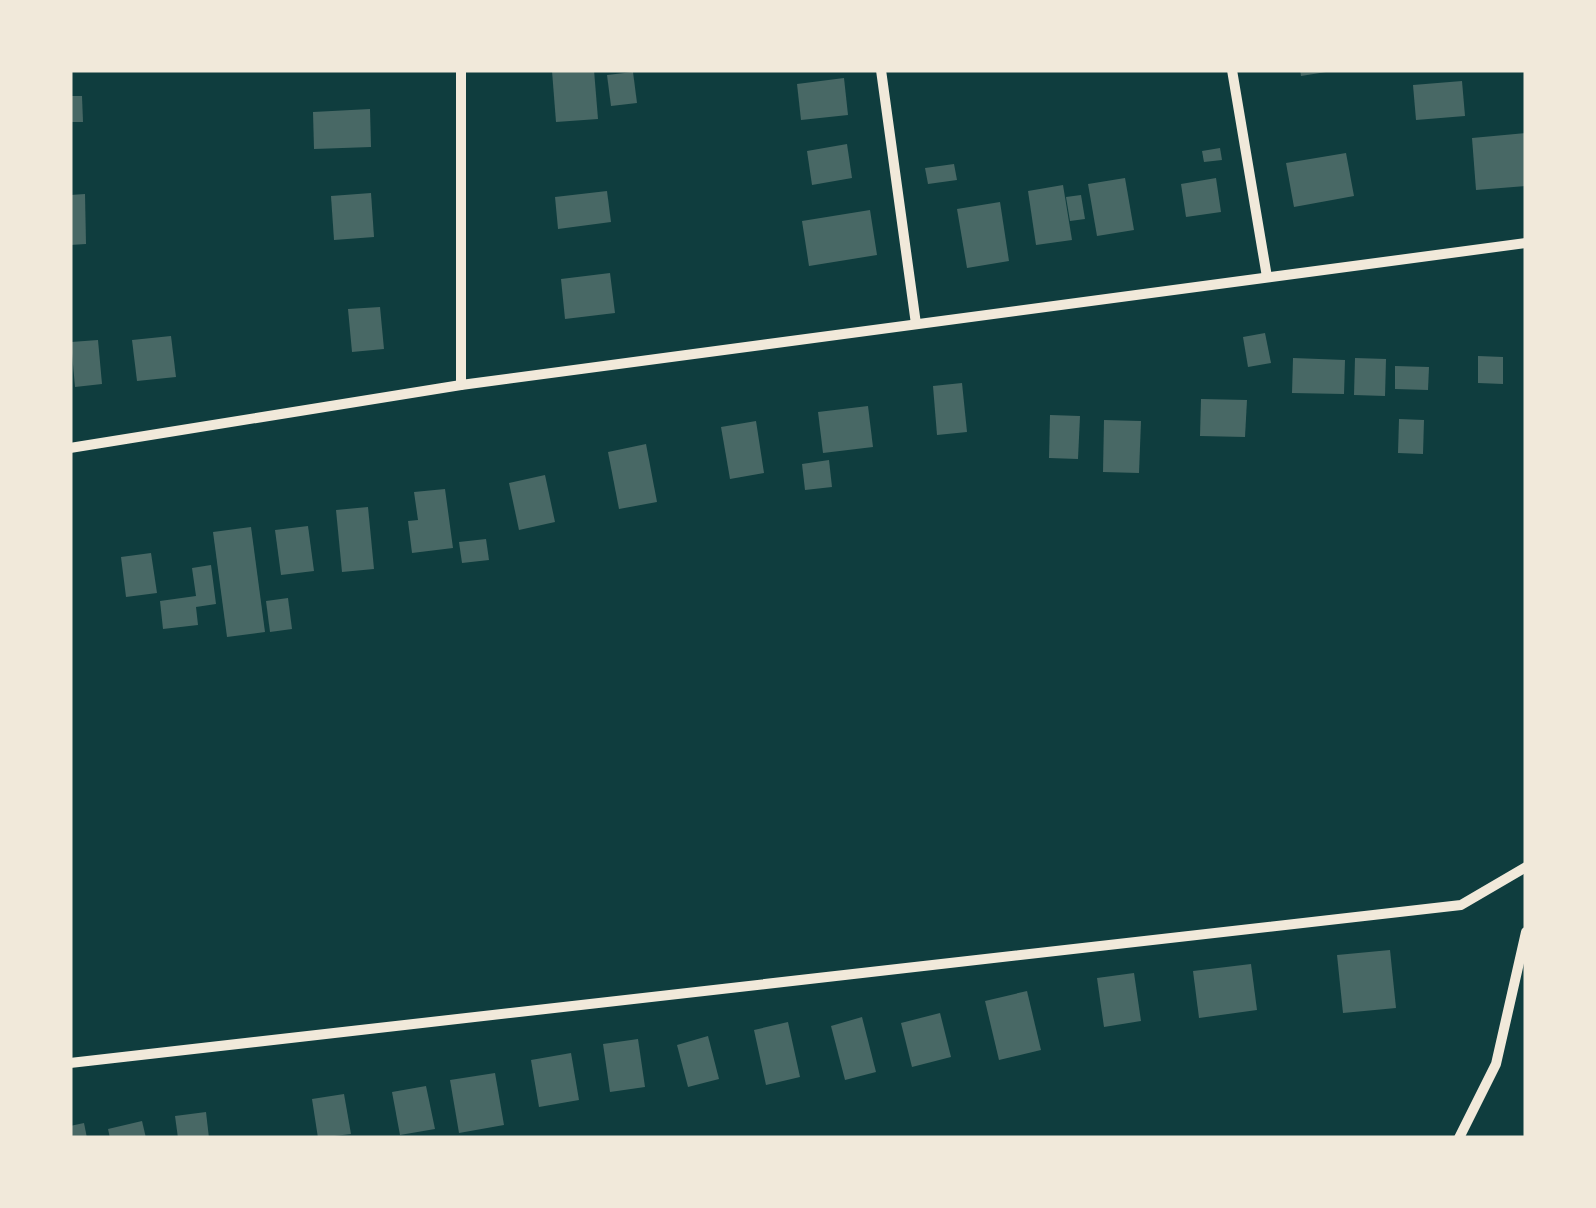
<svg xmlns="http://www.w3.org/2000/svg" width="1596" height="1208" viewBox="0 0 1596 1208" font-family="'IBM Plex Sans',sans-serif">
  <rect width="100%" height="100%" fill="#0f3d3e"/>
  <g fill="#486865">
    <polygon points="594,70 598,119 556,122 552,71"/>
    <polygon points="1300,70 1326,70 1326,72 1301,76"/>
    <polygon points="633,72 637,103 611,106 607,75"/>
    <polygon points="844,78 848,115 801,120 797,84"/>
    <polygon points="1462,81 1465,116 1416,120 1413,85"/>
    <polygon points="70,96 82,96 83,122 70,122"/>
    <polygon points="370,109 371,147 314,149 313,112"/>
    <polygon points="1526,133 1526,186 1476,190 1472,138"/>
    <polygon points="847,144 852,178 812,185 807,151"/>
    <polygon points="1220,148 1222,160 1204,162 1202,151"/>
    <polygon points="1346,153 1354,196 1294,207 1286,163"/>
    <polygon points="954,164 957,180 928,184 925,168"/>
    <polygon points="1125,178 1134,230 1097,236 1088,184"/>
    <polygon points="1216,178 1221,212 1186,217 1181,184"/>
    <polygon points="1063,185 1072,240 1036,245 1028,191"/>
    <polygon points="607,191 611,222 558,229 555,197"/>
    <polygon points="371,193 374,237 334,240 331,196"/>
    <polygon points="85,194 86,244 70,245 70,195"/>
    <polygon points="1081,195 1085,219 1070,221 1066,197"/>
    <polygon points="1000,202 1009,261 967,268 957,209"/>
    <polygon points="870,210 877,255 809,266 802,221"/>
    <polygon points="610,273 615,313 565,319 561,279"/>
    <polygon points="380,307 384,349 352,352 348,309"/>
    <polygon points="1265,333 1271,363 1248,367 1243,337"/>
    <polygon points="171,336 176,377 137,381 132,340"/>
    <polygon points="98,340 102,384 75,387 71,342"/>
    <polygon points="1478,356 1503,357 1503,384 1478,383"/>
    <polygon points="1293,358 1345,360 1344,394 1292,393"/>
    <polygon points="1355,358 1386,359 1385,396 1354,395"/>
    <polygon points="1395,366 1429,367 1428,390 1395,389"/>
    <polygon points="962,383 967,432 937,435 933,386"/>
    <polygon points="1201,399 1247,400 1245,437 1200,436"/>
    <polygon points="868,406 873,447 823,453 818,412"/>
    <polygon points="1050,415 1080,416 1078,459 1049,458"/>
    <polygon points="1399,419 1424,420 1423,454 1398,453"/>
    <polygon points="1104,420 1141,421 1139,473 1103,472"/>
    <polygon points="756,421 764,473 730,479 721,427"/>
    <polygon points="646,444 657,502 619,509 608,452"/>
    <polygon points="829,460 832,487 805,490 802,464"/>
    <polygon points="545,475 555,522 519,530 509,483"/>
    <polygon points="445,489 453,548 412,553 408,521 418,520 414,492"/>
    <polygon points="368,507 374,569 342,572 336,510"/>
    <polygon points="308,526 314,571 281,575 275,530"/>
    <polygon points="251,527 265,632 227,637 213,532"/>
    <polygon points="486,539 489,560 462,563 459,542"/>
    <polygon points="151,553 157,593 126,597 121,557"/>
    <polygon points="211,565 216,604 196,607 198,625 163,629 160,601 196,596 192,568"/>
    <polygon points="288,598 292,629 270,632 266,601"/>
    <polygon points="1390,950 1396,1008 1343,1013 1337,955"/>
    <polygon points="1251,964 1257,1010 1199,1018 1193,971"/>
    <polygon points="1134,973 1141,1021 1104,1027 1097,978"/>
    <polygon points="1027,991 1041,1050 999,1060 985,1001"/>
    <polygon points="940,1013 951,1057 912,1067 901,1023"/>
    <polygon points="862,1017 876,1072 845,1080 831,1026"/>
    <polygon points="788,1022 800,1077 766,1085 754,1030"/>
    <polygon points="708,1036 719,1079 688,1087 677,1045"/>
    <polygon points="638,1039 645,1087 610,1092 603,1044"/>
    <polygon points="571,1053 579,1100 539,1107 531,1060"/>
    <polygon points="495,1073 504,1125 459,1133 450,1080"/>
    <polygon points="426,1086 435,1129 400,1135 392,1092"/>
    <polygon points="344,1094 351,1134 318,1138 312,1099"/>
    <polygon points="206,1112 209,1138 178,1138 175,1116"/>
    <polygon points="142,1121 146,1138 110,1138 108,1129"/>
    <polygon points="84,1123 87,1138 70,1138 70,1126"/>
  </g>
  <g fill="none" stroke-linecap="round" stroke-linejoin="round">
    <g stroke="#f1e9da" stroke-width="10">
      <polyline points="881,70 916,324"/>
      <polyline points="1232,70 1267,277"/>
      <polyline points="461,385 461,70"/>
      <polyline points="70,448 461,385 1526,243"/>
      <polyline points="70,1063 1461,905 1526,867"/>
      <polyline points="1459,1138 1496,1064 1526,932"/>
    </g>
  </g>
  <rect width="1596" height="1208" fill="none" stroke="#f1e9da" stroke-width="145"/>
</svg>
